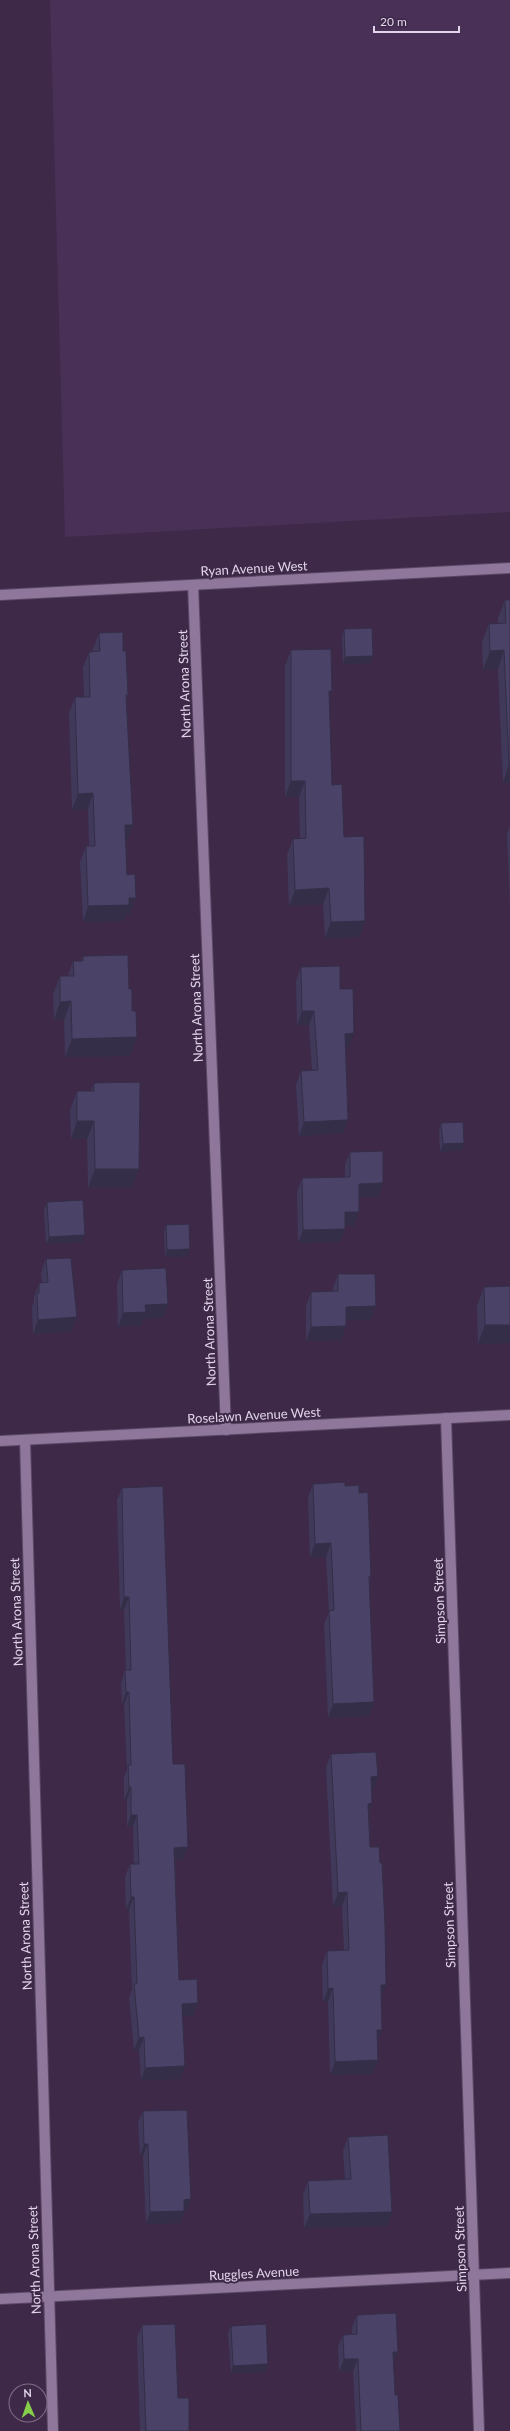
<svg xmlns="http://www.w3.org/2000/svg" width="510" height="2431" viewBox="0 0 510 2431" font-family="Lato,sans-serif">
  <rect width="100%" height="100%" fill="#3e2949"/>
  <polygon fill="#493056" points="50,0 510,0 510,512 65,537"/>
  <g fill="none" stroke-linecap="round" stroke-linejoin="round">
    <g stroke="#594763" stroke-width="12">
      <g id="minor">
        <polyline points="193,585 226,1430"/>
        <polyline points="0,595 510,568"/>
        <polyline points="446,1418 479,2431"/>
        <polyline points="25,1440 53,2431"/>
        <polyline points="0,1441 510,1415"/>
        <polyline points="0,2299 510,2273"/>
      </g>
    </g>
    <use href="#minor" stroke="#8f779c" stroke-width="10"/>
  </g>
  <g fill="#403959">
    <polygon points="505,600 510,782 503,783 498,669 483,670 482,642 489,624 498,623 498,618"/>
    <polygon points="344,629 370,663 343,664 342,636"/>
    <polygon points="99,633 123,651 128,695 126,700 133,825 127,841 126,841 127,875 136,898 130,914 126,914 124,921 83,922 80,862 86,846 89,846 88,809 72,810 69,713 75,697 84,697 83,668 89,652 93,652 93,649"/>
    <polygon points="291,650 332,691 329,699 332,785 344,837 360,937 325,938 323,904 289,906 287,855 293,839 300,839 299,797 285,797 285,666"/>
    <polygon points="510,826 510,905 507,834"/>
    <polygon points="83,956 129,989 137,1037 130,1056 65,1057 64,1020 54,1020 53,995 60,976 68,976 73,961 81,961"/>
    <polygon points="301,967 340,989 349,1047 346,1047 348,1120 343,1133 299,1136 296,1085 301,1071 312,1070 309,1025 297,1025 296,981"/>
    <polygon points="94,1083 139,1169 132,1188 88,1188 87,1139 71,1139 70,1110 77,1091 91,1091"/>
    <polygon points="441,1123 464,1143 462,1150 440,1152 439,1130"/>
    <polygon points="350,1152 378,1197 359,1197 354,1226 345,1226 340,1242 298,1243 297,1192 302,1178 345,1177 345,1165"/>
    <polygon points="47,1202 82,1242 46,1244 44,1210"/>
    <polygon points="166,1225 187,1257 165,1257 164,1232"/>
    <polygon points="46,1259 72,1331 33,1334 32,1307 34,1302 34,1297 39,1283 42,1283 41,1273"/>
    <polygon points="122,1270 168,1304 163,1318 143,1319 141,1325 118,1327 117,1284"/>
    <polygon points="338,1274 376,1306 371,1320 346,1320 341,1340 306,1341 306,1306 311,1292 333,1291 333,1288"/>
    <polygon points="510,1286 510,1343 478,1344 477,1306 484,1287"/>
    <polygon points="313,1484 345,1486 359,1493 371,1576 369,1582 374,1702 369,1716 328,1718 324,1624 329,1612 326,1557 310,1558 308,1498"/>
    <polygon points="122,1488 188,1847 183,1859 175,1860 179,1980 198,2003 193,2016 183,2016 180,2079 141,2080 139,2050 134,2050 129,1997 132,1990 129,1909 126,1910 125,1877 130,1864 134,1864 133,1827 127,1827 127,1800 124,1800 124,1777 127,1770 124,1704 122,1704 121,1683 125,1670 126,1670 124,1610 120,1610 117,1500"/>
    <polygon points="331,1754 373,1790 372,1790 372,1803 369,1814 370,1847 381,1998 378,2042 378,2060 373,2074 330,2075 328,2002 323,2002 322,1965 327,1951 344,1951 342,1906 333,1907 326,1767"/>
    <polygon points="143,2111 191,2199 186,2212 184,2212 180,2223 146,2224 143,2156 140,2156 138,2123"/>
    <polygon points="348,2137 387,2226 304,2228 303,2195 308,2181 345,2179 343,2151"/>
    <polygon points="357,2315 393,2364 395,2395 400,2431 356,2431 353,2371 339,2372 338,2347 343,2335 352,2334 352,2327"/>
    <polygon points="142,2325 178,2398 189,2431 140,2431 137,2338"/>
    <polygon points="231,2326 266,2372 231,2373 228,2333"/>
  </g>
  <g fill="#342e48">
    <polygon points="504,650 498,669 483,670 490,651"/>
    <polygon points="373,656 370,663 343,664 345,657"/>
    <polygon points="329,691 332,691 326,707"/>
    <polygon points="509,764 510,764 510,782 503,783"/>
    <polygon points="291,781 305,781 299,797 285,797"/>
    <polygon points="93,793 88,809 72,810 78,794"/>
    <polygon points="125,825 133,825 127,841 120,841"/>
    <polygon points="329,888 323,904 289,906 295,890"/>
    <polygon points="129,898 136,898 130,914 126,914 124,921 83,922 88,906"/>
    <polygon points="365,921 360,937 325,938 331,922"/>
    <polygon points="71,1001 64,1020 54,1020 60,1002"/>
    <polygon points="302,1011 314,1011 309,1025 297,1025"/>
    <polygon points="354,1033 349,1047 340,1047 345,1034"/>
    <polygon points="137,1037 130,1056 65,1057 72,1039"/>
    <polygon points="348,1120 343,1133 299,1136 304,1122"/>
    <polygon points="77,1121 94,1121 87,1139 71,1139"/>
    <polygon points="464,1143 462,1150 440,1152 443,1144"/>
    <polygon points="95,1169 139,1169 132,1188 88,1188"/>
    <polygon points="383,1183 378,1197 354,1197 359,1184"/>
    <polygon points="345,1212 359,1212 354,1226 340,1226"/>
    <polygon points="345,1229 340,1242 298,1243 303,1230"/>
    <polygon points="85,1235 82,1242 46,1244 49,1237"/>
    <polygon points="190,1249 187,1257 165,1257 167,1250"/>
    <polygon points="168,1304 163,1318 143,1319 141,1325 118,1327 123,1313 145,1305"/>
    <polygon points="376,1306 371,1320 341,1320 346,1307"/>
    <polygon points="77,1317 72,1331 33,1334 38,1320"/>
    <polygon points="485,1325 510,1325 510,1343 478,1344"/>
    <polygon points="346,1326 341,1340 306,1341 311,1327"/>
    <polygon points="331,1543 326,1557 310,1558 315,1544"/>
    <polygon points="124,1597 129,1597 124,1610 120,1610"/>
    <polygon points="126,1692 129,1692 124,1704 122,1704"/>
    <polygon points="374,1702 369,1716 328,1718 333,1704"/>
    <polygon points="378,1776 373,1790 366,1791 371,1777"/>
    <polygon points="131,1787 127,1800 124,1800 129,1788"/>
    <polygon points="372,1803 367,1817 368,1804"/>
    <polygon points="131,1815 137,1815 133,1827 127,1827"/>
    <polygon points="188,1847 183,1859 170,1860 174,1848"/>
    <polygon points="347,1892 342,1906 333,1907 338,1893"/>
    <polygon points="131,1897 134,1897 129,1909 126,1910"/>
    <polygon points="381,1985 386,1985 381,1999"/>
    <polygon points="333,1988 328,2002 323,2002 328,1989"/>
    <polygon points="198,2003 193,2016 178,2016 182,2004"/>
    <polygon points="377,2030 382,2030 377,2043"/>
    <polygon points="144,2037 139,2050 134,2050 139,2038"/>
    <polygon points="378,2060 373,2074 330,2075 335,2062"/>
    <polygon points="185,2066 180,2079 141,2080 145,2068"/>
    <polygon points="144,2144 148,2144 143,2156 140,2156"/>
    <polygon points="191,2199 186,2212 184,2212 180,2223 146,2224 150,2212 184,2200"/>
    <polygon points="392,2212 387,2226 304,2228 310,2214"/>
    <polygon points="393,2352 398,2352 393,2365"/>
    <polygon points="344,2359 358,2359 353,2371 339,2372"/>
    <polygon points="268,2364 266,2372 231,2373 233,2366"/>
  </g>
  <g fill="#4a4267" stroke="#342e48">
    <polygon points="505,600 510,600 510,764 509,764 504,650 490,651 489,624 506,623"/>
    <polygon points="372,628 373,656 345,657 344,629"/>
    <polygon points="123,632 123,651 126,651 128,695 126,695 133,825 125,825 127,875 135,874 136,898 129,898 129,905 88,906 86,846 95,846 93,793 78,794 75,697 90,697 89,652 100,651 99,633"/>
    <polygon points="331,649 332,691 329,691 332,785 342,784 344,837 364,836 365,921 331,922 329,888 295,890 293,839 306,838 305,781 291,781 291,650"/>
    <polygon points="128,955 129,989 132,989 132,1011 136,1011 137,1037 72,1039 71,1001 60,1002 60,976 74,976 73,961 83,961 83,956"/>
    <polygon points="340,966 340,989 353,989 354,1033 345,1034 348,1120 304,1122 301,1071 318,1070 314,1011 302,1011 301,967"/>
    <polygon points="140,1082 139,1169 95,1169 94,1121 77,1121 77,1091 94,1091 94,1083"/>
    <polygon points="463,1122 464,1143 443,1144 441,1123"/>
    <polygon points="383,1151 383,1183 359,1184 359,1212 345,1212 345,1229 303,1230 302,1178 350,1177 350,1152"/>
    <polygon points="83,1200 85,1235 49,1237 47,1202"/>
    <polygon points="189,1224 190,1249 167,1250 166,1225"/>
    <polygon points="71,1258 77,1317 38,1320 37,1293 39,1293 39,1283 48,1282 46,1259"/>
    <polygon points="166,1268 168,1304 145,1305 146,1312 123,1313 122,1270"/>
    <polygon points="338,1274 375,1274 376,1306 346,1307 346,1326 311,1327 311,1292 338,1291"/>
    <polygon points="510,1286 510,1325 485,1325 484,1287"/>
    <polygon points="345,1482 345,1486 359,1485 359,1493 368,1492 371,1576 369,1576 374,1702 333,1704 329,1611 334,1610 331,1543 315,1544 313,1484"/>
    <polygon points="163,1486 173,1764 185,1764 188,1847 174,1848 179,1980 197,1979 198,2003 182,2004 185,2066 145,2068 144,2037 139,2038 134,1984 137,1984 134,1897 131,1897 130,1864 139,1864 137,1815 131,1815 131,1787 129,1788 128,1765 131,1765 129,1692 126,1692 125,1670 131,1670 129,1597 124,1597 122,1488"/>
    <polygon points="376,1752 378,1776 371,1777 372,1803 368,1804 370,1847 379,1847 380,1863 382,1863 385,1926 386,1985 381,1985 382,2030 377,2030 378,2060 335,2062 333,1988 328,1989 327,1951 349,1950 347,1892 338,1893 331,1754"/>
    <polygon points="187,2110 191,2199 184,2200 184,2211 150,2212 148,2144 144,2144 143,2111"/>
    <polygon points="388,2135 392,2212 310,2214 308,2181 351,2179 348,2137"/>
    <polygon points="396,2313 398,2352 393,2352 395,2395 398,2395 400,2431 361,2431 358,2359 344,2359 343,2335 357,2334 357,2315"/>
    <polygon points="175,2324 178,2398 189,2398 189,2431 146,2431 142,2325"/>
    <polygon points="266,2324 268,2364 233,2366 231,2326"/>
  </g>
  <g text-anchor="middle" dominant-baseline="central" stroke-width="4" stroke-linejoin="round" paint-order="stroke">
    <g font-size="13" fill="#e2d5ea" stroke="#3e2949">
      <text transform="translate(254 568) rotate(-3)">Ryan Avenue West</text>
      <text transform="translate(184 684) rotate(-92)">North Arona Street</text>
      <text transform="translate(196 1008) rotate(-92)">North Arona Street</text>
      <text transform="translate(209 1332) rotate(-92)">North Arona Street</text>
      <text transform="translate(254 1415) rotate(-3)">Roselawn Avenue West</text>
      <text transform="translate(439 1601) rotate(-92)">Simpson Street</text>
      <text transform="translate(16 1612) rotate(-92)">North Arona Street</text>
      <text transform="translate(449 1925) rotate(-92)">Simpson Street</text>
      <text transform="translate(25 1936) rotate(-92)">North Arona Street</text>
      <text transform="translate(460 2249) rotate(-92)">Simpson Street</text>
      <text transform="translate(34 2260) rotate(-92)">North Arona Street</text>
      <text transform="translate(254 2273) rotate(-3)">Ruggles Avenue</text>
    </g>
  </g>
  <g transform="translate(28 2403) rotate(358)"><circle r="19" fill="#3e2949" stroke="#806e89"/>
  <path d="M0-3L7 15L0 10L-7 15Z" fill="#87cf4a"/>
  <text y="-6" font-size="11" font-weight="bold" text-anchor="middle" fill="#e2d5ea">N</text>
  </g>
  <path d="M374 26v6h85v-6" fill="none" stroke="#e2d5ea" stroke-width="2"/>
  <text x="380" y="26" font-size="12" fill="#e2d5ea" stroke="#3e2949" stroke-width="3" paint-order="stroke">20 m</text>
</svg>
